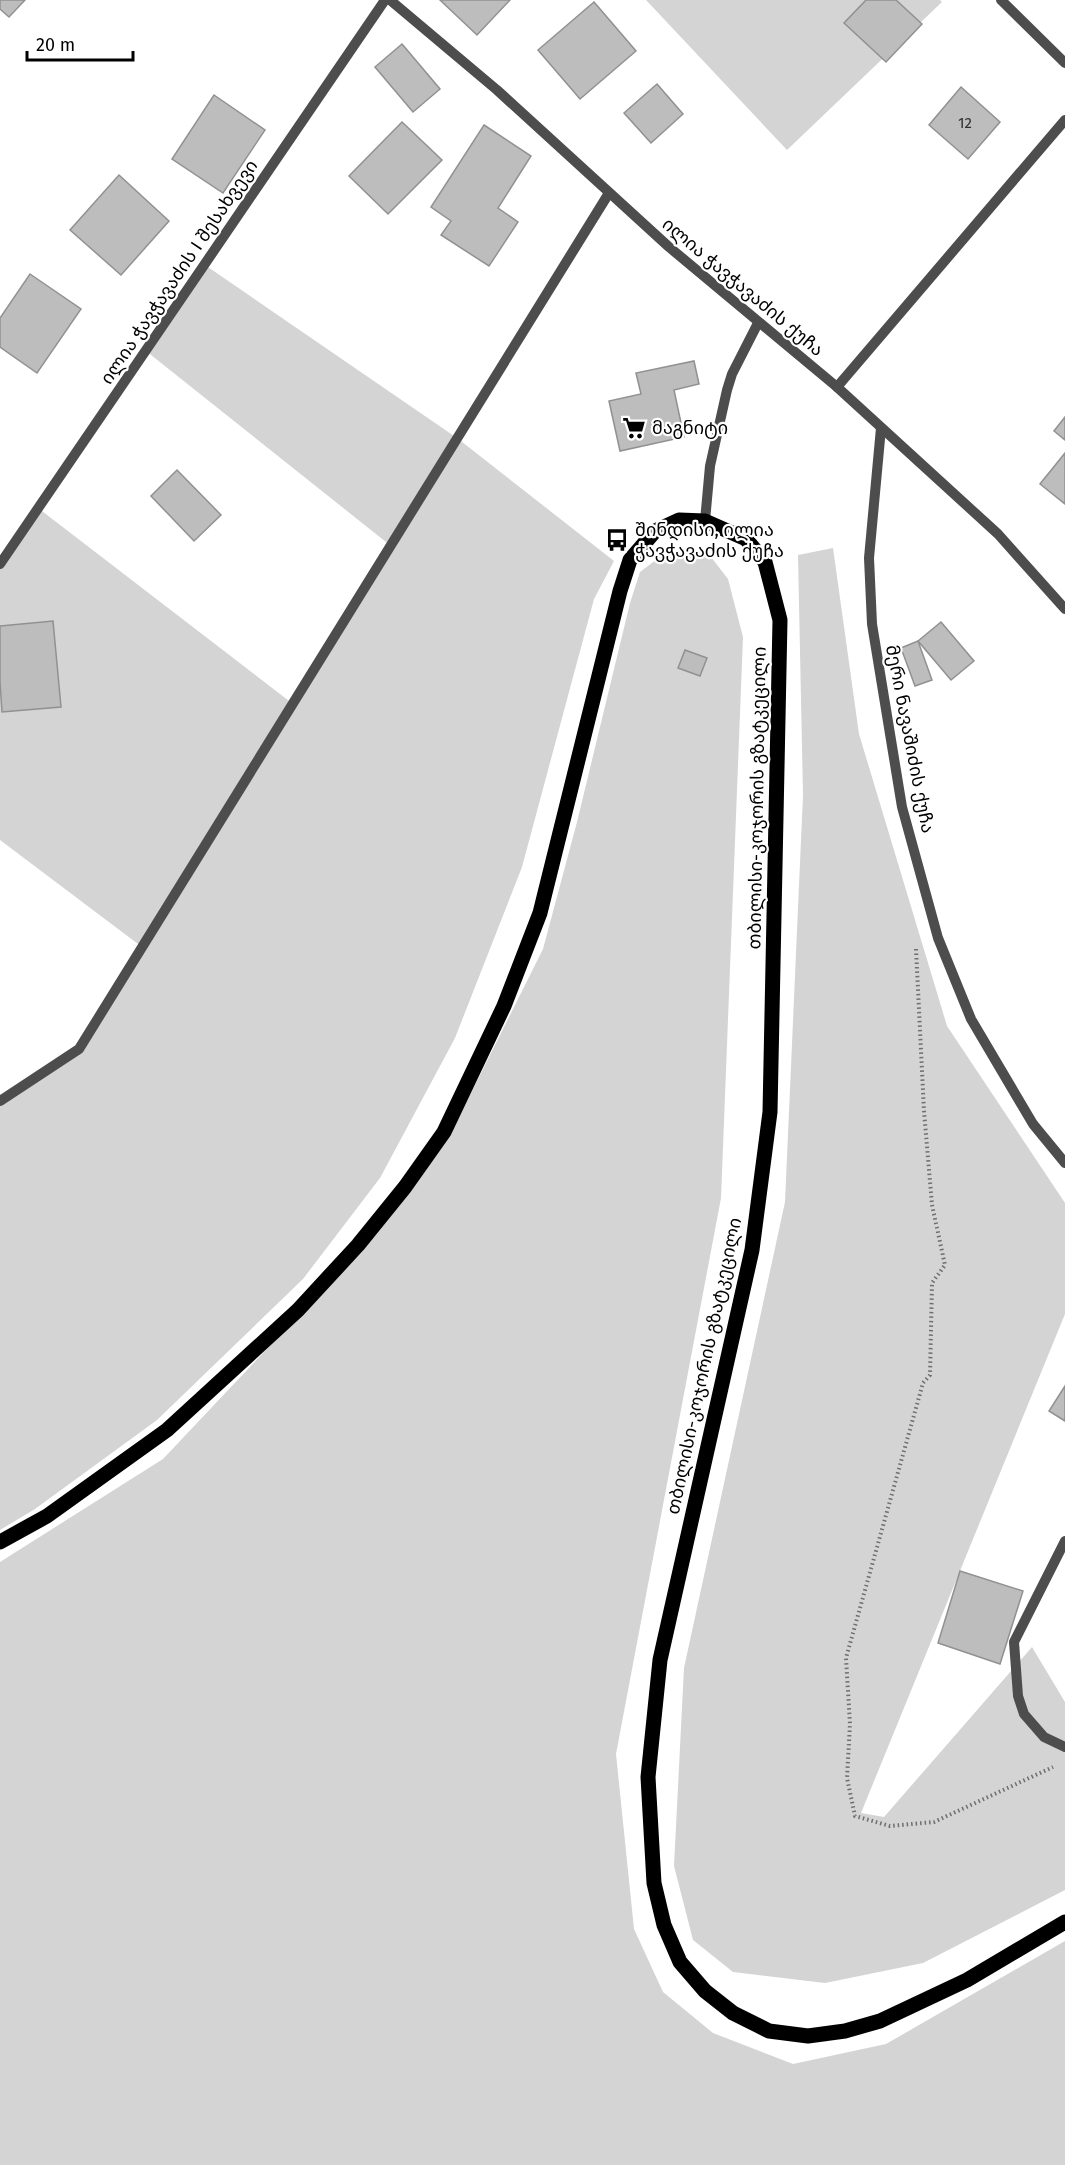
<svg xmlns="http://www.w3.org/2000/svg" width="1065" height="2165" viewBox="0 0 1065 2165" font-family="'Fira Sans','Noto Sans Georgian',sans-serif">
  <rect width="100%" height="100%" fill="#fff"/>
  <g fill="#d4d4d4">
    <polygon points="646,0 940,0 942,2 787,150"/>
    <polygon points="205,265 457,438 614,561 594,599 522,867 455,1038 380,1178 303,1279 157,1420 35,1509 0,1530 0,1101 79,1049 142,947 0,840 0,564 38,508 293,704 391,546 146,351"/>
    <polygon points="833,548 859,734 947,1026 1065,1203 1065,1314 861,1813 884,1817 1032,1647 1065,1702 1065,1890 923,1963 825,1983 733,1972 693,1940 674,1866 684,1668 785,1202 803,795 798,555"/>
    <polygon points="687,549 711,557 728,579 743,637 721,1198 616,1754 634,1929 663,1992 713,2033 793,2064 886,2044 1065,1941 1065,2165 0,2165 0,1562 163,1459 363,1247 455,1125 543,949 577,822 630,603 640,572 665,553"/>
  </g>
  <g fill="#bdbdbd" stroke="#919191" stroke-width="1.5">
    <polygon points="0,0 25,0 9,17 0,9"/>
    <polygon points="440,0 510,0 477,35"/>
    <polygon points="866,0 896,0 922,24 886,62 844,23"/>
    <polygon points="594,2 636,51 580,99 538,50"/>
    <polygon points="402,44 440,89 413,112 375,67"/>
    <polygon points="657,84 683,114 651,143 624,113"/>
    <polygon points="961,87 1000,122 968,159 929,125"/>
    <polygon points="214,95 265,130 223,193 172,159"/>
    <polygon points="402,122 442,160 388,214 349,176"/>
    <polygon points="484,125 531,156 498,208 518,222 489,266 441,235 451,221 431,207"/>
    <polygon points="119,175 169,221 121,275 70,230"/>
    <polygon points="30,274 81,309 37,373 0,347 0,318"/>
    <polygon points="694,361 699,384 674,390 684,437 620,451 609,401 641,394 636,373"/>
    <polygon points="1065,417 1065,440 1054,431"/>
    <polygon points="1065,453 1065,504 1040,484"/>
    <polygon points="177,470 221,515 194,541 151,496"/>
    <polygon points="53,621 61,707 2,712 0,682 0,626"/>
    <polygon points="941,622 974,661 951,680 918,641"/>
    <polygon points="918,641 932,680 915,686 901,648"/>
    <polygon points="685,650 707,658 700,676 678,668"/>
    <polygon points="1065,1386 1065,1421 1049,1411"/>
    <polygon points="960,1571 1023,1591 1000,1664 938,1643"/>
  </g>
  <g fill="none" stroke-linecap="round" stroke-linejoin="round">
    <polyline stroke="#6f6f6f" stroke-width="4" stroke-dasharray="1.5 3" stroke-linecap="butt" points="916,949 924,1111 932,1205 945,1265 932,1283 930,1375 923,1383 846,1658 850,1724 847,1778 855,1816 890,1826 934,1822 1053,1767"/>
    <g stroke="#4d4d4d" stroke-width="10">
      <polyline points="390,0 497,90 669,247 837,387 998,534 1065,609"/>
      <polyline points="1001,0 1065,63"/>
      <polyline points="837,387 1065,120"/>
      <polyline points="881,428 869,558 872,624 902,807 938,938 971,1019 1033,1124 1065,1163"/>
      <polyline points="705,521 710,466 727,390 732,374 758,323"/>
      <polyline points="0,564 385,0"/>
      <polyline points="0,1101 79,1049 609,193"/>
      <polyline points="1065,1541 1014,1642 1018,1696 1024,1714 1044,1737 1065,1747"/>
    </g>
    <polyline stroke="#000" stroke-width="15" points="0,1542 47,1516 167,1430 298,1310 358,1245 405,1187 444,1132 504,1006 540,913 620,591 630,560 655,531 679,520 705,521 746,539 765,562 780,620 770,1112 752,1250 660,1660 648,1777 654,1883 664,1925 680,1962 705,1991 733,2013 769,2031 808,2036 845,2031 880,2021 967,1980 1065,1922"/>
  </g>
  <defs>
    <g id="supermarket-bare" transform="scale(1.8)"><path d="M-6-5.5h2.5l.6 2H6L4.5 2H-2.5L-4.4-4H-6ZM-1.5 3.2a1.3 1.3 0 1 0 .1 0ZM3 3.2a1.3 1.3 0 1 0 .1 0Z" fill="#000" stroke="#fff" stroke-width="2.5" paint-order="stroke"/></g>
    <g id="bus-bare" transform="scale(1.8)"><path d="M-5-6H5V4H4V6H2V4H-2V6H-4V4H-5ZM-3.5-4V0h7V-4ZM-3.5 1.2v1.5H-2V1.2ZM2 1.2v1.5H3.5V1.2Z" fill="#000" stroke="#fff" stroke-width="2.5" paint-order="stroke"/></g>
  </defs>
  <g fill-rule="evenodd">
    <use href="#supermarket-bare" x="634" y="428"/>
    <use href="#bus-bare" x="617" y="540"/>
  </g>
  <g text-anchor="middle" dominant-baseline="central" stroke-width="4.5" stroke-linejoin="round" paint-order="stroke">
    <g font-size="15" fill="#2f2f2f">
      <text x="965" y="123">12</text>
    </g>
    <g font-size="18" fill="#000" stroke="#fff">
      <text transform="translate(179 272) rotate(-56)">ილია ჭავჭავაძის I შესახვევი</text>
      <text transform="translate(743 287) rotate(40)">ილია ჭავჭავაძის ქუჩა</text>
      <text transform="translate(910 739) rotate(79)">მერი ნავაშიძის ქუჩა</text>
      <text transform="translate(757 798) rotate(-89)">თბილისი-კოჯორის გზატკეცილი</text>
      <text transform="translate(704 1366) rotate(-78)">თბილისი-კოჯორის გზატკეცილი</text>
    </g>
    <g font-size="18" fill="#000" stroke="#fff" text-anchor="start">
      <text x="652" y="428">მაგნიტი</text>
      <text x="635" y="530">შინდისი, ილია<tspan x="635" dy="21">ჭავჭავაძის ქუჩა</tspan></text>
    </g>
  </g>
  <path d="M27 51v9h106v-9" fill="none" stroke="#000000" stroke-width="3"/>
  <text x="36" y="51" font-size="18" fill="#000000" stroke="#ffffff" stroke-width="4.5" paint-order="stroke">20 m</text>
</svg>
